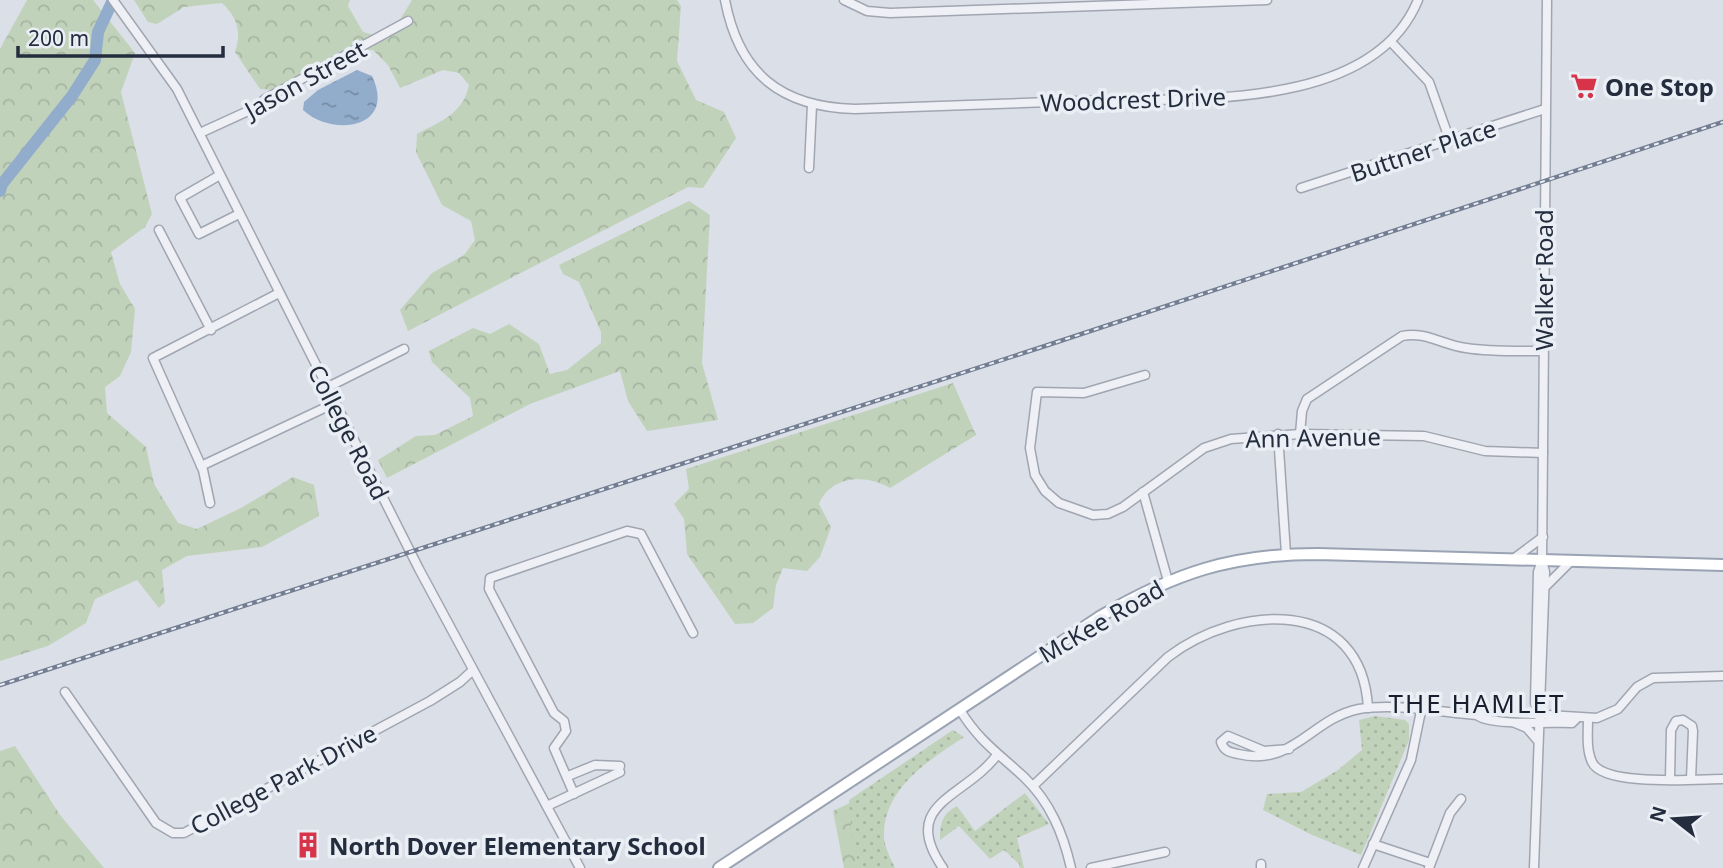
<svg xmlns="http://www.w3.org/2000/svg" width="1723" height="868" viewBox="0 0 1723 868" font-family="'Noto Sans',sans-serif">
  <defs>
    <pattern id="forest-crowns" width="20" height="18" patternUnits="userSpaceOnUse" patternTransform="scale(1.75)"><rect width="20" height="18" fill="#c1d2bb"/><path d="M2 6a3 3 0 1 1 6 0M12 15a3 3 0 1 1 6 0" fill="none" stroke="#a6b5a2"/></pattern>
    <pattern id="park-dots" width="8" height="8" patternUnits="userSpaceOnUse" patternTransform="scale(1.75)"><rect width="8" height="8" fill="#c1d2bb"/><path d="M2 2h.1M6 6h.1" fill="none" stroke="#a6b5a2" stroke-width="1.8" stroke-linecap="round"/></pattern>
    <pattern id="water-ripples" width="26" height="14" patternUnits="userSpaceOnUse" patternTransform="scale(1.75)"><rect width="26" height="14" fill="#92accb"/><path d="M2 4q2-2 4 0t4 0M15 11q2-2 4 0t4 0" fill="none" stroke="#778ca6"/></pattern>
  </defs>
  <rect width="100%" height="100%" fill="#dbdfe7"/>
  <g fill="url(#forest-crowns)">
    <polygon points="27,0 93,0 135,53 121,92 152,214 145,227 111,252 120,284 135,309 131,352 120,376 105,387 107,413 146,447 154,484 178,523 197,529 241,508 293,477 314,485 319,516 262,547 187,556 162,570 165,602 159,608 137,580 95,599 86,623 48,646 0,661 0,49"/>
    <path d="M134,0H350L348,6L363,32L388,39L412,0H677L681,6L677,61L696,100L724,112L736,138L703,188L688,187L408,331L400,310L432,273L464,255L475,240L471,221L442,205L416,152L417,134C441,121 463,114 469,85L459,73L443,70L400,88L388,65L373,50L341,51L273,90L260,89L235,52C242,32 237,17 222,3L184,7L157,24L148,22Z"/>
    <polygon points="689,201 710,215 702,363 718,420 647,431 628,401 620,371 530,404 387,478 378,460 416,436 435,435 473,416 470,398 432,362 429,351 473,328 490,334 509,324 539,344 550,374 567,370 601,343 601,332 579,282 563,274 559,265"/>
    <path d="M953,383L976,435L890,488C866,474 831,475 819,504L831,527L820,557L807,571L783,568L776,585L773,608L753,623L735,624L687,554L684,519L674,504L689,489L686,469Z"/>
    <polygon points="15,746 60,815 104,868 0,868 0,751"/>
    <polygon points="860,798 872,868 844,868 833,811"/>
  </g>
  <g fill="url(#park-dots)">
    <polygon points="1375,716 1405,720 1409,724 1409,740 1361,855 1310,834 1263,810 1267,794 1301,792 1338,770 1362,750 1359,720"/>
    <path d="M953,730L964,737C929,760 882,789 884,838C885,848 891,859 895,868H860L852,839L849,800Z"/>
    <path d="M1025,793L1049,824L1017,838L1024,868H1020L1019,864L1004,850L990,859L959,826L940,840C940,823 942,814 957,806L975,831Z"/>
  </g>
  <path fill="url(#water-ripples)" d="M357,70L372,76C397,128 333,138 303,110L304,102L318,90Z"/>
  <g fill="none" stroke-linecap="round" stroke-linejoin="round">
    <polyline stroke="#92accb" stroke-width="12" points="0,191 2,184 72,96 95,60 98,32 113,0"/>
    <g stroke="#a0a6b1" stroke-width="11">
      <g id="minor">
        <polyline points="113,0 177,89 419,569 580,868"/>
        <path d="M725,0C739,74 781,107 855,109C929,106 1003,103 1078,101C1180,97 1371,115 1418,0"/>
        <polyline points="844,0 867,11 890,13 1267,0"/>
        <polyline points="1392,43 1429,82 1450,141"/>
        <polyline points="200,133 257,107 265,99 408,21"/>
        <polyline points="809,168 812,105"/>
        <polyline points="220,175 180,198 199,234 239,214"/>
        <polyline points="1301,188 1545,109"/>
        <polyline points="159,230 211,330"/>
        <polyline points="1145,375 1084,393 1037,392 1030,448 1035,475 1045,491 1059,503 1093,515 1108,514 1123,507 1204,448 1231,439 1300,434 1424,436 1485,451 1543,453"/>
        <polyline points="326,388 404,349"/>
        <polyline points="1278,434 1286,554"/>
        <path d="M1300,434L1302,411L1307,399L1402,336C1425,331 1443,345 1466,348C1491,352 1517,351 1543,351"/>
        <polyline points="201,466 335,403"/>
        <polyline points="1143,492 1168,581"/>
        <polyline points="210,503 203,470 153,358 279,293"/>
        <polyline points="1512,560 1543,537"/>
        <polyline points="1545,587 1571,561"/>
        <polyline points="65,692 156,823 173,833 184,833 430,701 460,682 473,670"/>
        <path d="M960,710C979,741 998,753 1024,777C1050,802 1063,833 1071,868"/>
        <polyline points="1539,713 1535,703 1538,572 1542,560"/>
        <polyline points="1477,715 1482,711 1597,718 1618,709 1637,687 1653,678 1723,676"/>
        <path d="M1588,719C1588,733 1586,749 1592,762C1603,787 1697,779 1723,779"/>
        <polyline points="1515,723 1527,728 1538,741"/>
        <path d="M1289,749L1264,751L1228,736L1221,742C1224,751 1229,752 1238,754C1294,767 1310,719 1359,709C1396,703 1440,712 1477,715C1489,726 1554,722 1572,723L1576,719"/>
        <polyline points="568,776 595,765 620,766"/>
        <polyline points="1670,779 1671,730 1676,721 1683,720 1692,726 1693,731 1691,779"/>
        <path d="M1033,786L1168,657C1237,604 1362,595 1368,708"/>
        <polyline points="574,794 554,748 566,731 564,721 554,713 489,589 490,578 627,531 641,534 693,633"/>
        <polyline points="547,806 620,772"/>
        <polyline points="1373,844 1430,863"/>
        <path d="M943,868C898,803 965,798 997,755"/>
        <polyline points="1091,868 1165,852"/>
        <polyline points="1261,868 1261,864"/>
        <polyline points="1363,868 1411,760 1421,711"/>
        <polyline points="1429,868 1450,813 1461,799"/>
        <polyline points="1534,868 1545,572 1542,560 1547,0"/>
      </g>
    </g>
    <g stroke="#9aa3b3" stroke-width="14">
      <path id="major" d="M719,868L1101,616C1175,573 1231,554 1318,554L1723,565"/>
    </g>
    <use href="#minor" stroke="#eef0f5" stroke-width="8"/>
    <use href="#major" stroke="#fff" stroke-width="10"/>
    <g stroke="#737e92" stroke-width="4.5">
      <polyline id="rail" points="0,685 1045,346 1723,122"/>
    </g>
    <use href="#rail" stroke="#eaeef5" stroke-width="2" stroke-dasharray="5" stroke-linecap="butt"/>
  </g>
  <defs>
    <g id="supermarket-bare" transform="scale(2.1)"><path d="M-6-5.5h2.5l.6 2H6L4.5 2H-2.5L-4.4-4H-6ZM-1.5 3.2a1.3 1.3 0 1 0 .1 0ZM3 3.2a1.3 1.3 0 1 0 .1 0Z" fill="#d83449" stroke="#eaeef5" stroke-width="2.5" paint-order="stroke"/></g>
    <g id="building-bare" transform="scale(2.1)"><path d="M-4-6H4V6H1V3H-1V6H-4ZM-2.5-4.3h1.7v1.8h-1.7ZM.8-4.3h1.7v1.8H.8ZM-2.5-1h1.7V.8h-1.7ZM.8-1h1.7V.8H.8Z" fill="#d83449" stroke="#eaeef5" stroke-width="2.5" paint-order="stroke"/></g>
  </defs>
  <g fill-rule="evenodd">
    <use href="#supermarket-bare" x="1584" y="86"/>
    <use href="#building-bare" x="308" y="845"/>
  </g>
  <g text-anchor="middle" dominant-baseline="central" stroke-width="7" stroke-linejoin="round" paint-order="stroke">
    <g font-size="24" fill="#242d3e" stroke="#eaeef5">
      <text transform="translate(305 79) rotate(-29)">Jason Street</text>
      <text transform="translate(1133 99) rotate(-2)">Woodcrest Drive</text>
      <text transform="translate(1423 150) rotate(-18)">Buttner Place</text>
      <text transform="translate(1543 280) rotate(-90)">Walker Road</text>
      <text transform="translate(349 432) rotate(63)">College Road</text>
      <text transform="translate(1313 437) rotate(-1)">Ann Avenue</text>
      <text transform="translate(1101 621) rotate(-30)">McKee Road</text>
      <text transform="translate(283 779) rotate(-28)">College Park Drive</text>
    </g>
    <g font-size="24" font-weight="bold" fill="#242d3e" stroke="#eaeef5" text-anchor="start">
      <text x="1605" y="86">One Stop</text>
      <text x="329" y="845">North Dover Elementary School</text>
    </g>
    <g font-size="26" letter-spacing="2" fill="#171e2e" stroke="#eaeef5">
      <text x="1477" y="703">THE HAMLET</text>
    </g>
  </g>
  <g transform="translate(1674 819) rotate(287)" stroke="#eaeef5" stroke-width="5" paint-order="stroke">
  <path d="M0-5L12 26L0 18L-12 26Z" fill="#242d3e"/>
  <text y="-10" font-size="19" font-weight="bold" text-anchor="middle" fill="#242d3e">N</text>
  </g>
  <path d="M18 46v10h205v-10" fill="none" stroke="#242d3e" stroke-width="3.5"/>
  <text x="28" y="46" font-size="21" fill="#242d3e" stroke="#eaeef5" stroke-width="5" paint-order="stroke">200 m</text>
</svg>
